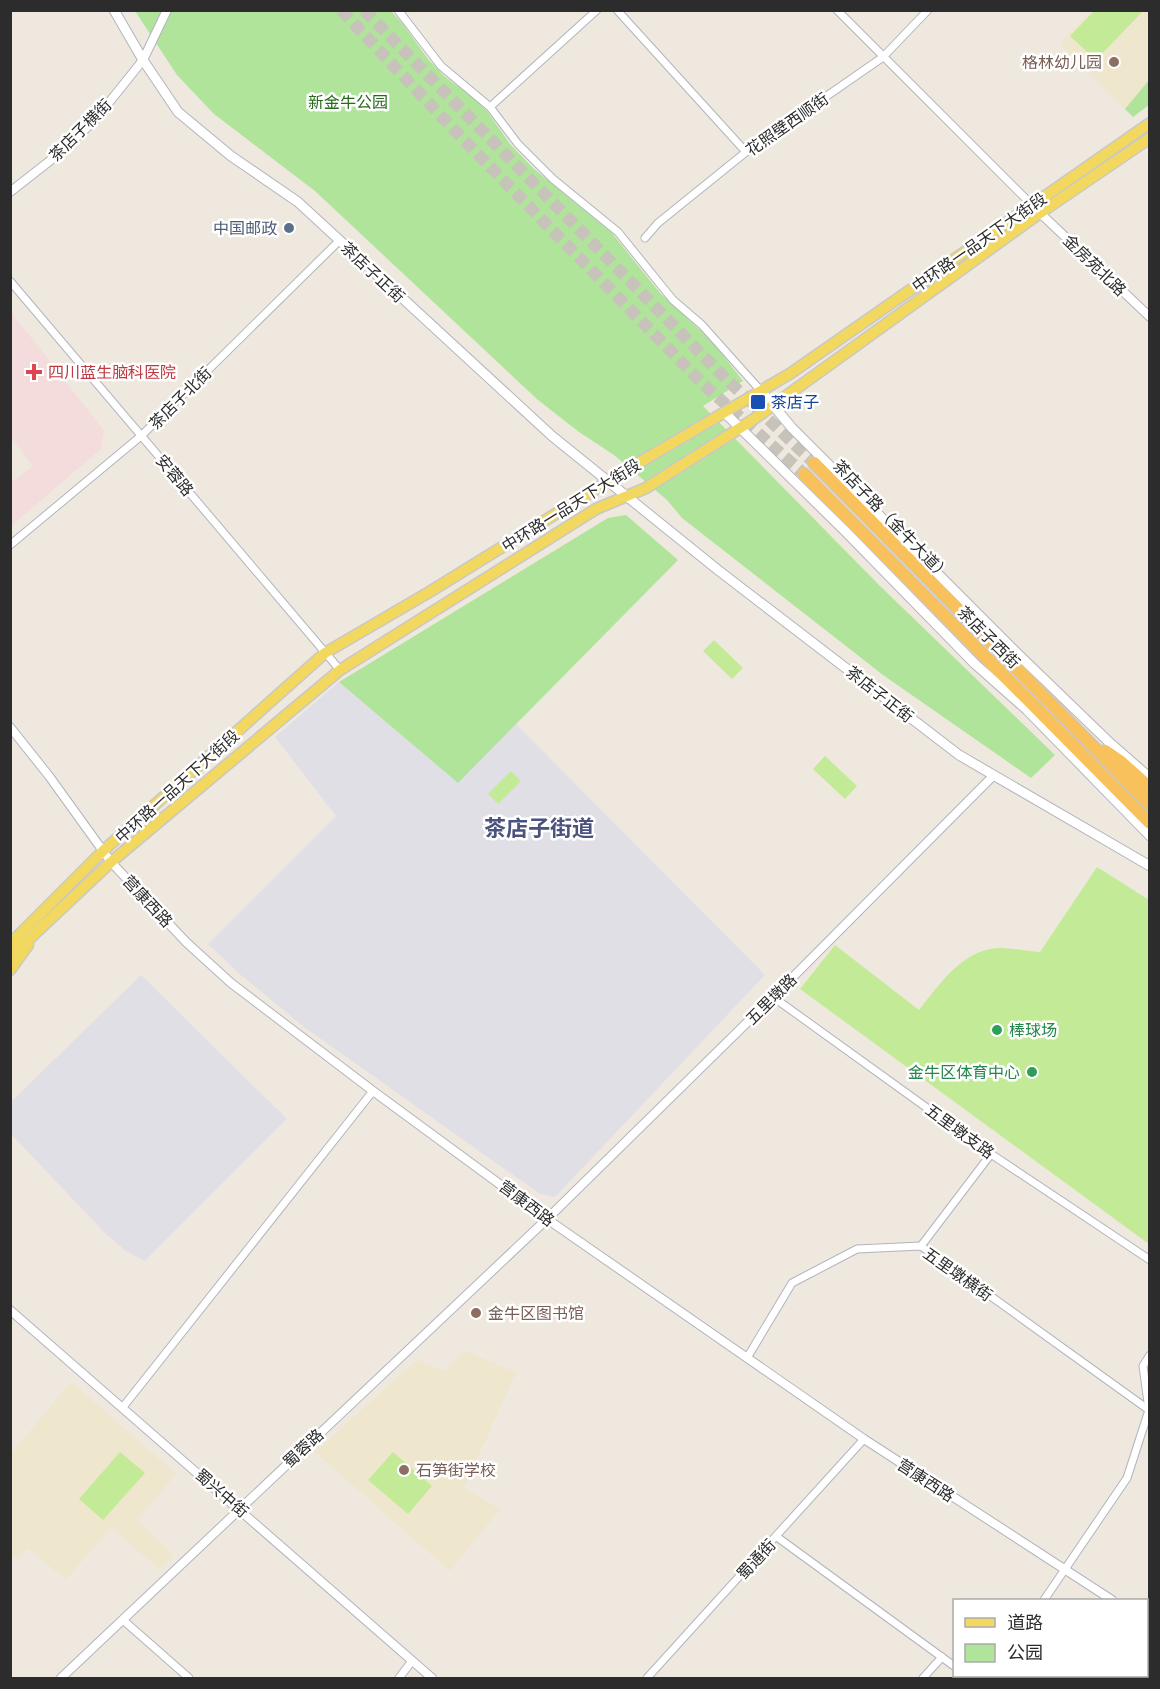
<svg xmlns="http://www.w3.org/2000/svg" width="1160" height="1689" viewBox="0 0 1160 1689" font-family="'Golos Text','Noto Sans SC',sans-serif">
  <rect width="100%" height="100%" fill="#eee8de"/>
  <g fill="#e1dfe6">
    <polygon points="339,682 458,782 516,724 765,975 555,1197 540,1194 304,1027 242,976 208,944 336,816 275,737"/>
    <polygon points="141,975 287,1119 145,1261 126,1251 106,1234 10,1133 11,1102"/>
  </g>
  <g fill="#efe6ce">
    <polygon points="1090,11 1149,11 1149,80 1125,109 1060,44"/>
    <polygon points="465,1351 516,1372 464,1488 500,1509 450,1571 315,1452 417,1360 444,1371"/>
    <polygon points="71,1382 176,1474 137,1520 174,1555 159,1569 112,1527 66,1579 27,1548 17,1560 11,1554 10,1455"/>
  </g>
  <polygon fill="#f4dcdc" points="11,312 104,431 101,449 11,526 11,483 33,466 11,436"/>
  <g fill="#b0e49b">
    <polygon points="135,11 391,11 403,24 428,59 444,76 475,99 487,111 510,144 533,168 612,233 660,293 713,342 743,381 703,406 879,585 1055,755 1031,778 883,675 682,518 667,500 614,455 579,432 538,400 315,191 214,114 177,75"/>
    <polygon points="1149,80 1149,105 1133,117 1125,109"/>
    <polygon points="626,515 678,560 458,783 339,682 608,518"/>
  </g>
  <g fill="#c3eb97">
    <polygon points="1094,11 1143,11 1096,60 1070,36"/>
    <polygon points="714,640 743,668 732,679 703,651"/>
    <polygon points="825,756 857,786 845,799 813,769"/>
    <polygon points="511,771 521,781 498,804 488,794"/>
    <path d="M1097,867L1149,900V1244L800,989L835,945L919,1010C939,985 962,950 998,948C1012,948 1027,951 1040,952Z"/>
    <polygon points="120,1452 145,1473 103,1520 79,1499"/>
    <polygon points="393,1452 432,1486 408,1514 368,1480"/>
  </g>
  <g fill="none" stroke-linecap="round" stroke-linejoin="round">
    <g stroke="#c7c2ba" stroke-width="12" stroke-dasharray="12 6" stroke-linecap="butt">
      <polyline points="341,10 457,133 703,384 804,474"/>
      <polyline points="364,10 720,373 814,463"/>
    </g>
    <g stroke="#b2b4bf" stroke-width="9">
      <g id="minor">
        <polyline points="398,10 441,66 490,107 518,144 553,179 618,232 673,300 702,325 761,391"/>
        <polyline points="617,10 746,152"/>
        <polyline points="837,10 1033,206"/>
        <polyline points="490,107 597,10"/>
        <polyline points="645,238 658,223 746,152 883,57 928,10"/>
        <polyline points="10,281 340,670"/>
        <polyline points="10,545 141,436 340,240"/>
        <polyline points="773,997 991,1154 1150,1260"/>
        <polyline points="921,1246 991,1154"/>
        <polyline points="747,1358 792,1283 857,1249 921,1246 1149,1410"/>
        <polyline points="123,1407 373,1091"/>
        <polyline points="777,1537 954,1666"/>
        <polyline points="1044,1600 1127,1478 1149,1410 1143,1366 1150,1355"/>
        <polyline points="123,1620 189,1678"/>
        <polyline points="967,1676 971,1678"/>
        <polyline points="399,1678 412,1661"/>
        <polyline points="647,1678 864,1439"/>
        <polyline points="923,1678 942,1657"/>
        <polyline points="990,1678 992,1676"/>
      </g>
    </g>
    <g stroke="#b2b4bf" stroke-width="10">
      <g id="tertiary">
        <polyline points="10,192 56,156 95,120 143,60 167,10"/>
        <polyline points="1040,213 1150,317"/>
        <polyline points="10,727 49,776 111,862 186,942 231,983 373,1091 547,1219 864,1439 1112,1600"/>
        <polyline points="10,1310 432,1678"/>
        <polyline points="1146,1622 1150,1624"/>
        <polyline points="61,1678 547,1219 773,997 993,776"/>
      </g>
    </g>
    <g stroke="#b2b4bf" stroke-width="11">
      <g id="secondary">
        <polyline points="114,10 143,60 178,112 231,156 298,202 552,436 718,570 959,755 1150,866"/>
        <polyline points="761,391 792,428 1023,659 1110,743 1150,778"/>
        <polyline points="725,413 846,532 975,664 1027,710 1150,836"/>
      </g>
    </g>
    <g stroke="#c8c8c8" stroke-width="13">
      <g id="primary">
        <polyline points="10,944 104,850 325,653 431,591 625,471 791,373 1150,123"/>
        <polyline points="10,957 111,862 340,670 596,509 646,488 754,419 1040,213 1150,138"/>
        <polyline points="10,970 28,945"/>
      </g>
    </g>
    <g stroke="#c8c8c8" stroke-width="14">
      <g id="trunk">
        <polyline points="814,463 1150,804"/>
        <polyline points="804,474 1150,823"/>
        <polyline points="1105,751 1121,762 1150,788"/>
      </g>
    </g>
    <use href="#minor" stroke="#fff" stroke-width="7"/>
    <use href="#tertiary" stroke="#fff" stroke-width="8"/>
    <use href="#secondary" stroke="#fff" stroke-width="9"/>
    <use href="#primary" stroke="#f2d85f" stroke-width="10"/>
    <use href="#trunk" stroke="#f8c15c" stroke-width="12"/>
  </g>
  <g fill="#8d6e63" stroke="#fff" stroke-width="2">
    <circle cx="1114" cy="62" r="6"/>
    <circle cx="476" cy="1313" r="6"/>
    <circle cx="404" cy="1470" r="6"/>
  </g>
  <circle fill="#5c6f8a" stroke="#fff" stroke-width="2" cx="289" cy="228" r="6"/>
  <path fill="#e0444e" stroke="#fff" stroke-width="2" d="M31 363h6v6h6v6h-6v6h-6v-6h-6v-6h6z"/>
  <rect fill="#1a4fb4" stroke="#fff" stroke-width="2" x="750" y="394" width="16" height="16" rx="3"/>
  <g fill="#2e9e5b" stroke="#fff" stroke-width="2">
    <circle cx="997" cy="1030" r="6"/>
    <circle cx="1032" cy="1072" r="6"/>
  </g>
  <g text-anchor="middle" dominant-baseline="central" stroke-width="5" stroke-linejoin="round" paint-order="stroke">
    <g font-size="16" fill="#785e54" stroke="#fff" text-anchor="start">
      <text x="1102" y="62" text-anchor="end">格林幼儿园</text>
      <text x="488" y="1313">金牛区图书馆</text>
      <text x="416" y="1470">石笋街学校</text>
    </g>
    <g font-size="16" fill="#266b1a" stroke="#fff">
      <text x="348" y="102">新金牛公园</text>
    </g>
    <g font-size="16" fill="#2c2c2c" stroke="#fff">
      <text transform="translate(787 124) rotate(-35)">花照壁西顺街</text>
      <text transform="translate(80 130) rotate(-45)">茶店子横街</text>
      <text transform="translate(979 242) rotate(-35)">中环路一品天下大街段</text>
      <text transform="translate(1095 265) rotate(44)">金房苑北路</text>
      <text transform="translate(373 272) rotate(43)">茶店子正街</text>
      <text transform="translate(180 398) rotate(-45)">茶店子北街</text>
      <text transform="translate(175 475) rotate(50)">安蓉路</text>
      <text transform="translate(571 505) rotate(-32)">中环路一品天下大街段</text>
      <text transform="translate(892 520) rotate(46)">茶店子路（金牛大道）</text>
      <text transform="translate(989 637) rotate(45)">茶店子西街</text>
      <text transform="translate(880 694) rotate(38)">茶店子正街</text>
      <text transform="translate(177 786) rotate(-42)">中环路一品天下大街段</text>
      <text transform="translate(148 901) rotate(47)">营康西路</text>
      <text transform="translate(771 999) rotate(-45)">五里墩路</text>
      <text transform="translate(960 1131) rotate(36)">五里墩支路</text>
      <text transform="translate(527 1203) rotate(37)">营康西路</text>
      <text transform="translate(958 1274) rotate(35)">五里墩横街</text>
      <text transform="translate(303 1448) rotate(-43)">蜀蓉路</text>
      <text transform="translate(926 1480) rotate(33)">营康西路</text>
      <text transform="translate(222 1493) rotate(41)">蜀兴中街</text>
      <text transform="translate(756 1559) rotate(-47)">蜀通街</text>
    </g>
    <g font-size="16" fill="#4e5e75" stroke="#fff" text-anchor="end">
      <text x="277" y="228">中国邮政</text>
    </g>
    <g font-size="16" fill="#be3a42" stroke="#fff" text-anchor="start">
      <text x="48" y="372">四川蓝生脑科医院</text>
    </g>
    <g font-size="16" fill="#164399" stroke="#fff" text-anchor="start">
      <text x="771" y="402">茶店子</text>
    </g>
    <g font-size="16" fill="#27864d" stroke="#fff" text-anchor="start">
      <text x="1009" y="1030">棒球场</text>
      <text x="1020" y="1072" text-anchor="end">金牛区体育中心</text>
    </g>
    <g font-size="22" font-weight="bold" fill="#4b527e" stroke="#fff">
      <text x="539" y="827">茶店子街道</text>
    </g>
  </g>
  <rect width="1160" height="1689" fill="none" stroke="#2c2c2c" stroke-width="24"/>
  <rect x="953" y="1599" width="195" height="78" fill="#ffffff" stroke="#ababab" stroke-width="1.5"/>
  <rect x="965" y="1618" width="30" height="9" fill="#f2d85f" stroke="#ababab" stroke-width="1.5"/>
  <text x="1007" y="1629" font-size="18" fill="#2c2c2c">道路</text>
  <rect x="965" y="1644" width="30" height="18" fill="#b0e49b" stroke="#ababab" stroke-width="1.5"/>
  <text x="1007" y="1659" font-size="18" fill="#2c2c2c">公园</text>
</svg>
